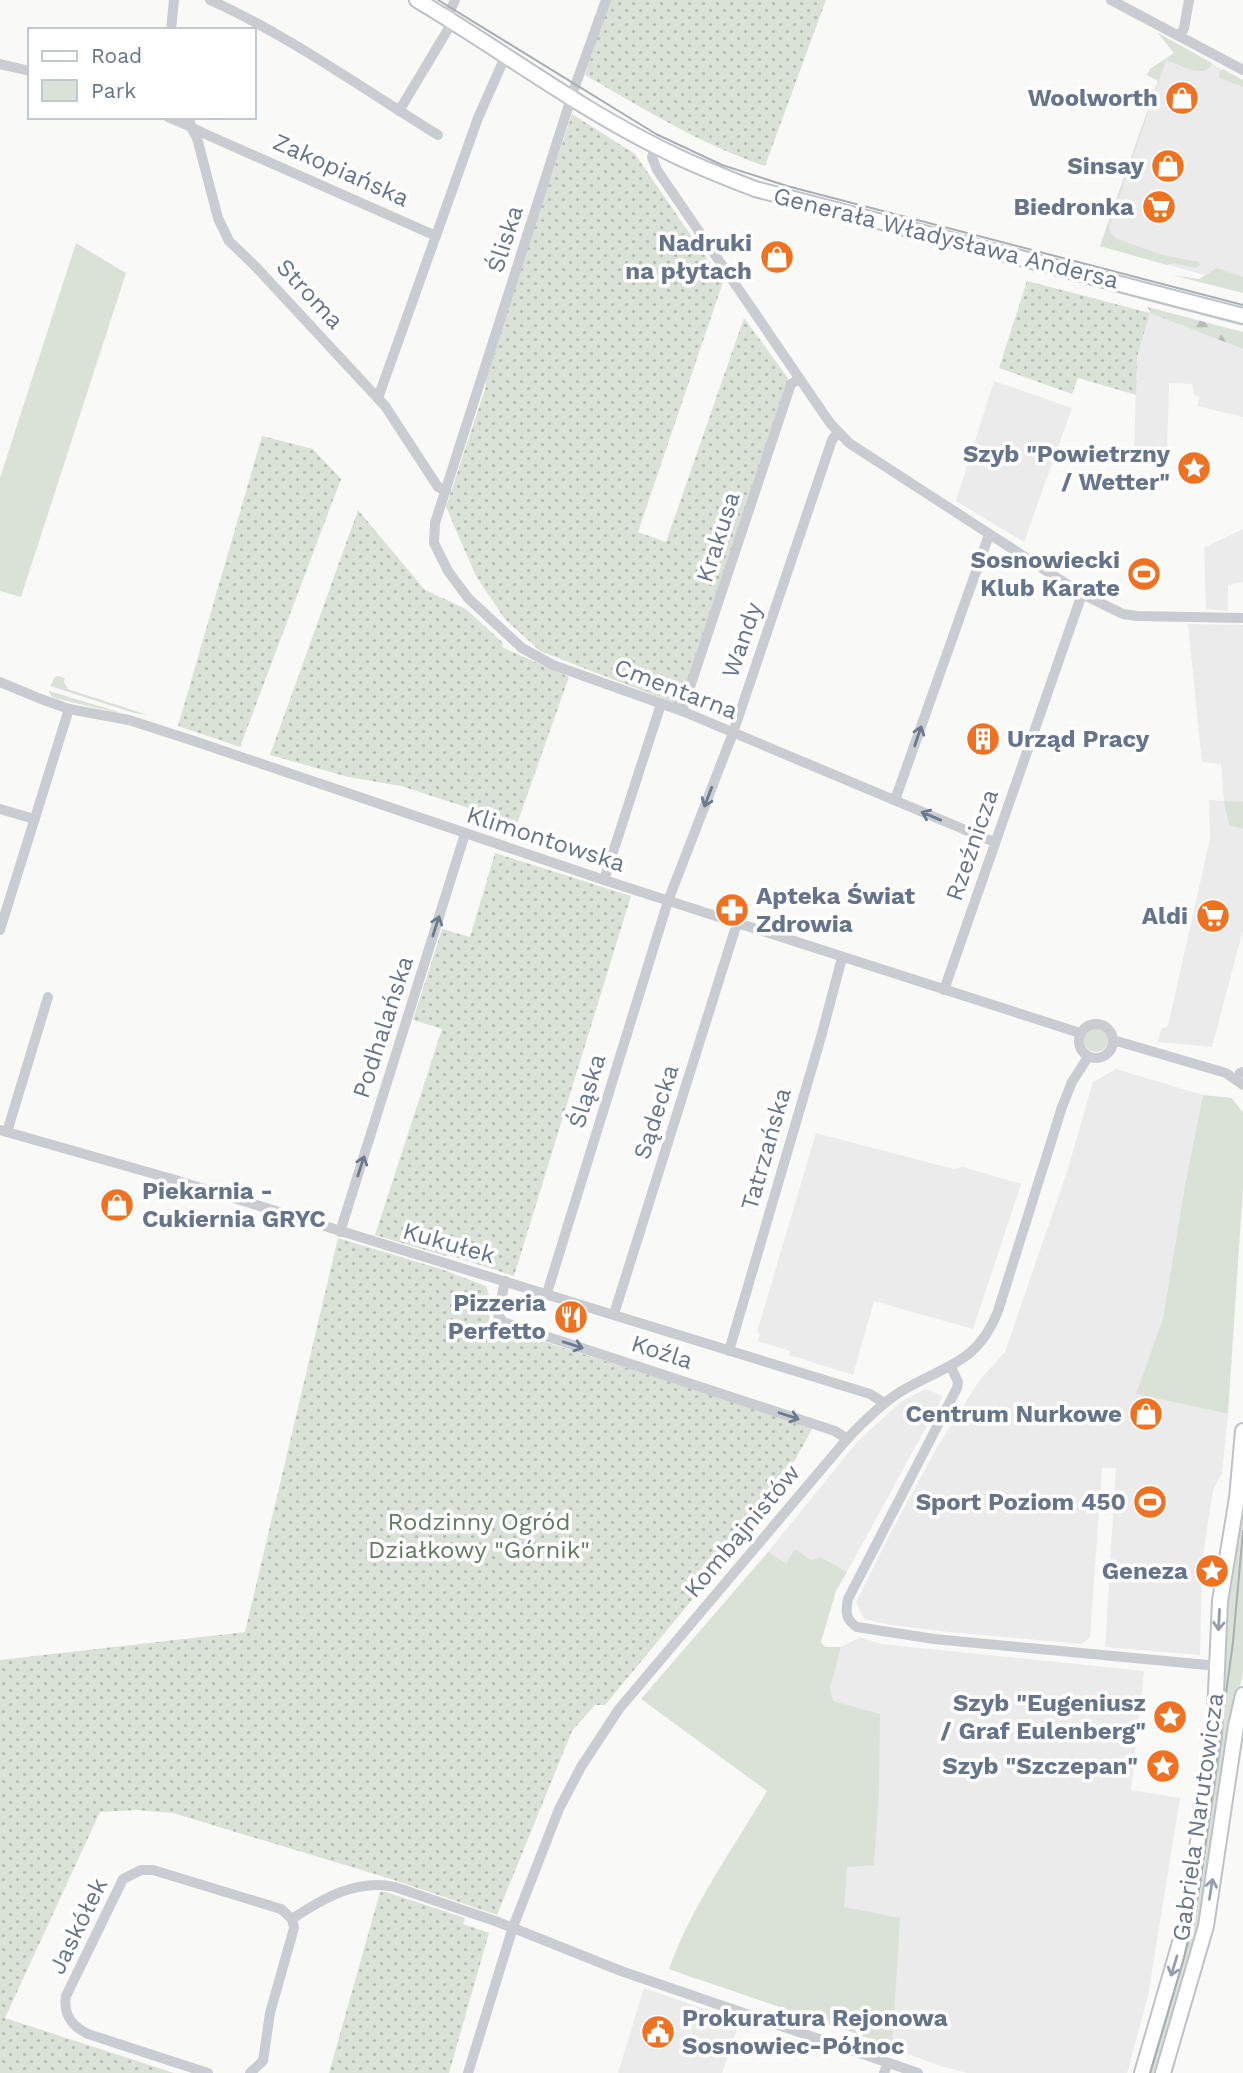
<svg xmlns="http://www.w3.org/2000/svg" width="1243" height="2073" viewBox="0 0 1243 2073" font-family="'Work Sans',sans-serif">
  <defs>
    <pattern id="forest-firs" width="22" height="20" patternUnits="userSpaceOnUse" patternTransform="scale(1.75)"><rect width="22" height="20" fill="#dae2d8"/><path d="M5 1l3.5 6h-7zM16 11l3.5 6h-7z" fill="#b5bcb5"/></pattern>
    <pattern id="garden-dots" width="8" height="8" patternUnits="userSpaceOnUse" patternTransform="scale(1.75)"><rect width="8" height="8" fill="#dae2d8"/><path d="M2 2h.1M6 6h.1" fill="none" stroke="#b5bcb5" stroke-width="1.8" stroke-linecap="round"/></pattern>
  </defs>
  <rect width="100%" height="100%" fill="#f9faf7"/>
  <g fill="#eaebea">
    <polygon points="1158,33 1243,81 1243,288 1212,277 1100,246 1158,81 1147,75 1150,69 1174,53"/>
    <polygon points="1150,313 1243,349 1243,417 1197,406 1200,397 1194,395 1192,384 1169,383 1167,453 1134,451 1137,357"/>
    <polygon points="994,381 1072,408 1024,542 956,501"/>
    <polygon points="1243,529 1243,582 1228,585 1228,611 1206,609 1204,548"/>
    <polygon points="1188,624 1243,625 1243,800 1242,803 1225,801 1229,825 1243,829 1243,930 1212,1047 1158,1042 1161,1029 1168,1026 1210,839 1209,800 1224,801 1221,764 1202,762"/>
    <polygon points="1116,1069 1203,1095 1185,1185 1163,1318 1136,1394 1228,1414 1222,1473 1213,1490 1202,1562 1200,1655 1105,1647 1116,1468 1102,1468 1090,1637 1082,1644 939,1631 885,1624 864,1619 856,1602 891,1532 936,1449 979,1381 1005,1352 1067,1172 1093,1082"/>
    <polygon points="816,1133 953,1169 963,1167 1021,1184 973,1329 874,1301 853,1375 789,1355 790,1351 758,1341 760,1334 757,1332"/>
    <polygon points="926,1389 943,1396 847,1572 821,1557 811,1560 795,1549 786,1563 768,1552 858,1441 902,1401"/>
    <polygon points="860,1637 881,1644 1144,1671 1131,1790 1180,1798 1148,1996 1127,2073 967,2073 940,2066 780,2005 681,1974 675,1964 830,1688 841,1647"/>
    <polygon points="644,1988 740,2021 722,2073 618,2073"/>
  </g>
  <g fill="#dae2d8">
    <path d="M1158,33L1212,63C1205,81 1179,64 1166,60L1109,227L1111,234L1117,239L1162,255L1199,262L1200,265L1195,268L1174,263L1167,265L1100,246L1158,81L1147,75L1150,69L1174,53Z"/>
    <polygon points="1223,69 1243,80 1243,87 1219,78 1219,72"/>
    <polygon points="76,243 126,273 21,597 0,591 0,478"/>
    <polygon points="1217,268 1243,277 1243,293 1172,275 1199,279"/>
    <polygon points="1095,283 1150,300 1158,298 1243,324 1243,326 1094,287"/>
    <polygon points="58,676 65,678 64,682 68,689 148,715 134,713 50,686 55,677"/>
    <polygon points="49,691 116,711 119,713 57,699 51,696"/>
    <polygon points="1243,800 1243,829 1229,825 1224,801 1242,802"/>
    <circle cx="1096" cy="1040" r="12"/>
    <polygon points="1203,1095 1232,1098 1243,1113 1243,1187 1228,1414 1136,1394 1163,1318 1185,1185"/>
    <polygon points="1243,1492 1243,1673 1230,1732 1201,1921 1158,2073 1147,2073 1181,1962 1222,1620"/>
    <path d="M795,1549L811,1560L821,1557L847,1572L836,1591L821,1642L825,1647H841L830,1688L833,1701L880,1714L879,1790L874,1865L847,1867L844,1907L900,1918L892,2046L669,1969C692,1905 733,1849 767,1791L641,1699L768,1552L786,1563Z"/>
  </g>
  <polygon fill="url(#forest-firs)" points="1148,307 1243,332 1243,349 1150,313"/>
  <g fill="url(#garden-dots)">
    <path d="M610,0H826L765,166C700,144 644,109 585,75Z"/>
    <polygon points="572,114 635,154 723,282 638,532 666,542 744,318 788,378 737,540 679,705 540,651 504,618 476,576 446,507 486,386 485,377"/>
    <polygon points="1027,281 1150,313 1137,357 1136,395 1078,378 1072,394 999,368"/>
    <polygon points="262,436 313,449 341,479 240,747 178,726"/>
    <polygon points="358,510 425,590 466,609 503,643 502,647 569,677 512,838 478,826 481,812 401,786 348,777 270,755"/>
    <polygon points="495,853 631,896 514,1276 449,1255 445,1256 375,1235 442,1029 413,1020 442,929 470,937"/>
    <polygon points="338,1238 444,1270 486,1286 492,1305 488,1324 813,1427 770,1506 605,1705 595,1705 572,1731 497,1915 391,1879 173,1813 136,1810 100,1812 5,2018 174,2073 0,2073 0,1660 245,1632"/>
    <polygon points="380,1892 386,1892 465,1918 463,1924 489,1933 449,2073 329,2073"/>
  </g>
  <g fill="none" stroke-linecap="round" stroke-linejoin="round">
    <g stroke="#bec1c7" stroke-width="18">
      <g id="secondary">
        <path d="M417,0C500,49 579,109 666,151C695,166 725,177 755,189L1243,316"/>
        <polyline points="1142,2073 1186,1922 1214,1736 1220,1601 1237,1498 1243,1431"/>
        <polyline points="1163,2073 1206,1926 1236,1726 1243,1695"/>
      </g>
    </g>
    <g stroke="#c9ccd0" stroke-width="10">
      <path d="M210,0C290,36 363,89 438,135"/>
      <polyline points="606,0 574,89 435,523 434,543 448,571 468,598 522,648 553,665 682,711 994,842"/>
      <polyline points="1111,0 1243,70"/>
      <polyline points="447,18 455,0"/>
      <polyline points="171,30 174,0"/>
      <polyline points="1180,36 1184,28 1189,0"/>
      <polyline points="0,64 30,71"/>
      <polyline points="399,111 453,21"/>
      <polyline points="168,117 191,127 197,138 218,218 229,241 255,266 385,406 438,487 446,491"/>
      <polyline points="189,117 191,127 203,133 436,236"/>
      <polyline points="655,146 652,157 657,170 830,423 849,443 1082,594 1123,614 1137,616 1243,618"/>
      <polyline points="378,398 478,118 505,57"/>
      <polyline points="0,682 41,699 69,709 129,720 200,743 604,880 1080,1033"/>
      <polyline points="682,711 791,384 799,379"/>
      <polyline points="895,800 989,535"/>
      <polyline points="0,809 34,819"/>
      <polyline points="604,880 661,704"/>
      <polyline points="0,930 69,709"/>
      <polyline points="944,990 1082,594"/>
      <circle cx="1096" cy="1041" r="17"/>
      <polyline points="1113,1040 1226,1073 1243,1085"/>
      <polyline points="1240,1073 1243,1072"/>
      <polyline points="0,1130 172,1179 870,1394 884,1403"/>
      <polyline points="7,1132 48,997"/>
      <polyline points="340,1232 465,834"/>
      <polyline points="505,1281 498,1315 503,1322 835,1431 847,1439"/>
      <polyline points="547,1293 668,901 733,733 832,440 838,432"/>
      <polyline points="614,1314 737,923"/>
      <polyline points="729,1351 821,1037 842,958"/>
      <path d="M951,1367L958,1382L957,1388L848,1599C845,1612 846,1620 857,1627L934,1639L1218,1666"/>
      <path d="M208,2073L88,2034C72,2026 63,2015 66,1996L123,1879L141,1870H153L281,1909L292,1919"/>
      <path d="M250,2073L263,2061L270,2013L294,1928L292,1919C322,1899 357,1878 395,1887L498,1922L621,1971L918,2073"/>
      <path d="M468,2073L513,1927L559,1809L581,1767L619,1709L847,1439C864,1421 880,1405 900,1392C944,1365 977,1365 998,1311L1062,1107L1072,1082L1088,1057"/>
      <polyline points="884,2073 888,2063"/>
    </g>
    <use href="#secondary" stroke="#fff" stroke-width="14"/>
    <g stroke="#a9aeb5" stroke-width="2">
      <polyline points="438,0 656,134 722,165 787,186 1243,305"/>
      <polyline points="1150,2073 1184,1958 1200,1884 1233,1642 1243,1531"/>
    </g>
  </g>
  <defs><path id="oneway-shaft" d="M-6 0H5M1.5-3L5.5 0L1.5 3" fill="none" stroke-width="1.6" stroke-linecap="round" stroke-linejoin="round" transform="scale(1.75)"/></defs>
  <g stroke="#6c798e">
    <use href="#oneway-shaft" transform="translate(918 736) rotate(-71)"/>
    <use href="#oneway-shaft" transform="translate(708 797) rotate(111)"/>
    <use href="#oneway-shaft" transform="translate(931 816) rotate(-157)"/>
    <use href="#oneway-shaft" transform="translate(436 926) rotate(-72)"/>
    <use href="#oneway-shaft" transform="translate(361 1166) rotate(-72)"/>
    <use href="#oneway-shaft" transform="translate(573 1345) rotate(18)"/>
    <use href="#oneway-shaft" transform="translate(789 1416) rotate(18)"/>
  </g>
  <g stroke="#959ead">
    <use href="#oneway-shaft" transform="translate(1219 1620) rotate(93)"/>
    <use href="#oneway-shaft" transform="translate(1211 1889) rotate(-81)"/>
    <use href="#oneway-shaft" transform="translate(1174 1966) rotate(107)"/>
  </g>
  <defs>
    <g id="shop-disc" transform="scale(1.75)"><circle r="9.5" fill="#ee7222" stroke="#fff"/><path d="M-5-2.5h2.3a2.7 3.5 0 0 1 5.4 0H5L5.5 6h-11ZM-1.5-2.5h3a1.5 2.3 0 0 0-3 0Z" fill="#fff"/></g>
    <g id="supermarket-disc" transform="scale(1.75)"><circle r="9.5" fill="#ee7222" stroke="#fff"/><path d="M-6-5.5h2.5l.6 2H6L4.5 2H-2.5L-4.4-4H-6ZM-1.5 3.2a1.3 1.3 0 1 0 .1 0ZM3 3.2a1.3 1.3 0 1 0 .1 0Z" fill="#fff"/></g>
    <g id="sight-disc" transform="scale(1.75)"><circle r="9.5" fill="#ee7222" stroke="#fff"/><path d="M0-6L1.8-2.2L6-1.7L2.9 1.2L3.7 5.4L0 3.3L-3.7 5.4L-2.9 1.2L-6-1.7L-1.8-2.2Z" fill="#fff"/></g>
    <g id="stadium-disc" transform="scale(1.75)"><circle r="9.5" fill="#ee7222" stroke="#fff"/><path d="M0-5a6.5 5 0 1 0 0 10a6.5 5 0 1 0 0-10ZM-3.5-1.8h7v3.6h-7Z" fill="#fff"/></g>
    <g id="building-disc" transform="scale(1.75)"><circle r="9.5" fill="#ee7222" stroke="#fff"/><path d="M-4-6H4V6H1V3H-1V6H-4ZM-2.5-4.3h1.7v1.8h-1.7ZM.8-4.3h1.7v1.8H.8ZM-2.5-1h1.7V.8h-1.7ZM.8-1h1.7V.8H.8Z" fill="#fff"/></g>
    <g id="pharmacy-disc" transform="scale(1.75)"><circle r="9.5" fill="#ee7222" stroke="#fff"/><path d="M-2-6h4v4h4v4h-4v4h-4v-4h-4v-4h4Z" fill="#fff"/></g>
    <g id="restaurant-disc" transform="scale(1.75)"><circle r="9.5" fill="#ee7222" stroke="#fff"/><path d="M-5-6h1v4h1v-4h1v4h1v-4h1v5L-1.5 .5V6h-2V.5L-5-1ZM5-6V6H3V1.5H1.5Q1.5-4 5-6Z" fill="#fff"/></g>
    <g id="civic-disc" transform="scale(1.75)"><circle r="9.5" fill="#ee7222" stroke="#fff"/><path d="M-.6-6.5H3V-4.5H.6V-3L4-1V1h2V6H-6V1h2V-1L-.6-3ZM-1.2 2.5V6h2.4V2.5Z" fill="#fff"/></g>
  </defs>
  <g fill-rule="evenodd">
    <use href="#shop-disc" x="1182" y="98"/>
    <use href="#shop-disc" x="1168" y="166"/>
    <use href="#supermarket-disc" x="1159" y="207"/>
    <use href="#shop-disc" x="777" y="257"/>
    <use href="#sight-disc" x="1194" y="468"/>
    <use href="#stadium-disc" x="1144" y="574"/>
    <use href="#building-disc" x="983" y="739"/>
    <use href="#pharmacy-disc" x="732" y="910"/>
    <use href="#supermarket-disc" x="1213" y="916"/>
    <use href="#shop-disc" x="117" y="1205"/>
    <use href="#restaurant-disc" x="571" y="1317"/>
    <use href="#shop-disc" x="1146" y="1414"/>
    <use href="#stadium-disc" x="1150" y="1502"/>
    <use href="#sight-disc" x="1212" y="1571"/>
    <use href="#sight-disc" x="1170" y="1717"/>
    <use href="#sight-disc" x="1163" y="1766"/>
    <use href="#civic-disc" x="658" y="2032"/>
  </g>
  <g text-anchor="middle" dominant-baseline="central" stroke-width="7" stroke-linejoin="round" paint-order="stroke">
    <g font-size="24" font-weight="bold" fill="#67758a" stroke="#fff" text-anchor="end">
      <text x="1158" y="98">Woolworth</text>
      <text x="1144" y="166">Sinsay</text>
      <text x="1134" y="207">Biedronka</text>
      <text x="752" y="243">Nadruki<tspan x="752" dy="28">na płytach</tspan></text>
      <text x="1170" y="454">Szyb "Powietrzny<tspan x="1170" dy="28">/ Wetter"</tspan></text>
      <text x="1120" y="560">Sosnowiecki<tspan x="1120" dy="28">Klub Karate</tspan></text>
      <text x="1007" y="739" text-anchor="start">Urząd Pracy</text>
      <text x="756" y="896" text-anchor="start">Apteka Świat<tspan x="756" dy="28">Zdrowia</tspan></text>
      <text x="1188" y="916">Aldi</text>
      <text x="142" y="1191" text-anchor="start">Piekarnia -<tspan x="142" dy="28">Cukiernia GRYC</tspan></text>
      <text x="546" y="1303">Pizzeria<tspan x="546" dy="28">Perfetto</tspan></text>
      <text x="1122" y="1414">Centrum Nurkowe</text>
      <text x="1126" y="1502">Sport Poziom 450</text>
      <text x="1188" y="1571">Geneza</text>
      <text x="1146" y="1703">Szyb "Eugeniusz<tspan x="1146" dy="28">/ Graf Eulenberg"</tspan></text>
      <text x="1138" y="1766">Szyb "Szczepan"</text>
      <text x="682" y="2018" text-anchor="start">Prokuratura Rejonowa<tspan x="682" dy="28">Sosnowiec-Północ</tspan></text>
    </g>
    <g font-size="24" fill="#67758a" stroke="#fff">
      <text transform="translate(341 170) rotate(24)">Zakopiańska</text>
      <text transform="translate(946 238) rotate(14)">Generała Władysława Andersa</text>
      <text transform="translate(505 239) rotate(-72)">Śliska</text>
      <text transform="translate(310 294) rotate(47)">Stroma</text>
      <text transform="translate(718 537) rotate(-72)">Krakusa</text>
      <text transform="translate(742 640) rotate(-71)">Wandy</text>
      <text transform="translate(676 689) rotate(21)">Cmentarna</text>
      <text transform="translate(546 839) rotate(18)">Klimontowska</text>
      <text transform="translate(972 845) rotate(-71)">Rzeźnicza</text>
      <text transform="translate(383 1027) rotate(-72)">Podhalańska</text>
      <text transform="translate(587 1091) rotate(-73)">Śląska</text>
      <text transform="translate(656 1112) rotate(-72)">Sądecka</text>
      <text transform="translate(766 1149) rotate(-74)">Tatrzańska</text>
      <text transform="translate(449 1243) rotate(16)">Kukułek</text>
      <text transform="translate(662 1352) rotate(18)">Koźla</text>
      <text transform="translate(742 1531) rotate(-50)">Kombajnistów</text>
      <text transform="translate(1198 1817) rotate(-82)">Gabriela Narutowicza</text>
      <text transform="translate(78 1926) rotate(-64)">Jaskółek</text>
    </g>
    <g font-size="24" fill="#637b62" stroke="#fff">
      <text x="479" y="1522">Rodzinny Ogród<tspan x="479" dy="28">Działkowy "Górnik"</tspan></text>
    </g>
  </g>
  <rect x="28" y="28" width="228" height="91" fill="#ffffff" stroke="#c2c8d0" stroke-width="2"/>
  <rect x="42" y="51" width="35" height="10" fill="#ffffff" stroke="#c2c8d0" stroke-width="2"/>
  <text x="91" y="63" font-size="21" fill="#67758a">Road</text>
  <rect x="42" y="80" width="35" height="21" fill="#dae2d8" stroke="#c2c8d0" stroke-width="2"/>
  <text x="91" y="98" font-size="21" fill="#67758a">Park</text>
</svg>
